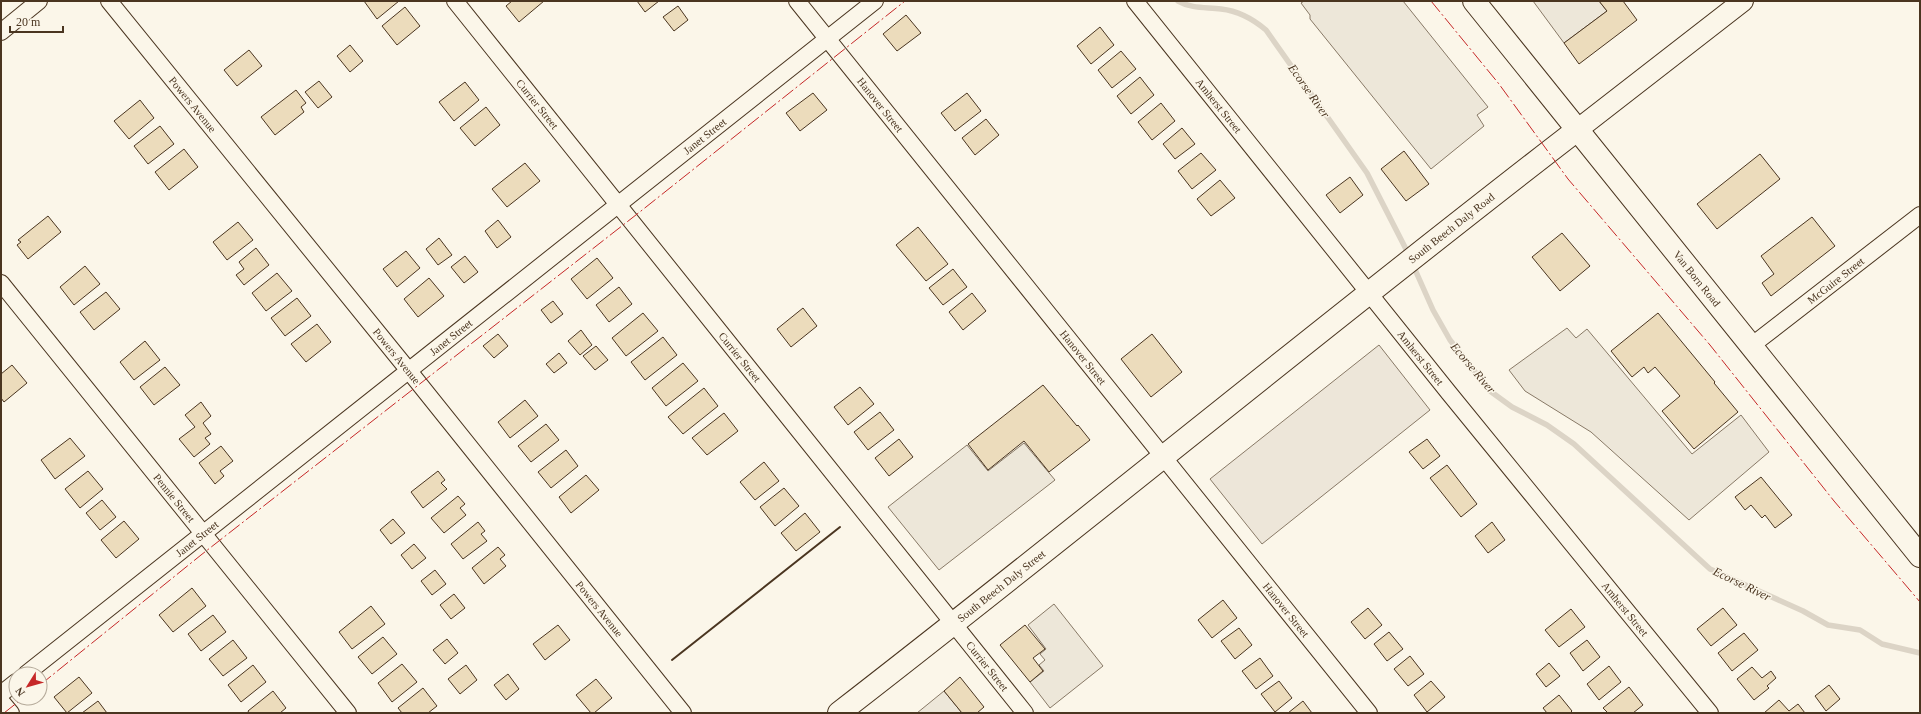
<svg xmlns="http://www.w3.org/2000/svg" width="1921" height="714" viewBox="0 0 1921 714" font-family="'Times New Roman',serif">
  <rect width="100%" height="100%" fill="#fbf6e9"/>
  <polygon fill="#ede6d9" stroke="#887966" points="1379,345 1430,410 1262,544 1210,479"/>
  <g fill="#ede7d9" stroke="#887966">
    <polygon points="1304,1 1403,1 1488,107 1477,115 1484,126 1431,169 1310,19 1310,15 1301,3"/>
    <polygon points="1533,1 1599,1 1607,11 1564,43"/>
    <polygon points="1567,328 1576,338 1587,329 1692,454 1741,415 1769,452 1689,520 1591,432 1525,391 1509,370"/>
    <polygon points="1024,443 1055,480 939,570 888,507 967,445 988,471"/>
    <polygon points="1054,604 1103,666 1050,708 1030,682 1044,671 1039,665 1045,660 1040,654 1046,649 1028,625"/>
    <polygon points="944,691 962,713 917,713"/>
  </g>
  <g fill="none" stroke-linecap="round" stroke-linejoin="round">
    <g stroke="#dcd4c6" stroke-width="5.5">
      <path d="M1178,1C1192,9 1206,7 1221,9C1239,11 1253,19 1266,30L1367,173L1409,255"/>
      <polyline points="1413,265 1433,310 1450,340 1490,391 1512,407 1547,425 1574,444 1710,569 1803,611 1828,625 1860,630 1882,644 1920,653"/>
    </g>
  </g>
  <g fill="#ecdcbc" stroke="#4a3520">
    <polygon points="364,1 399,1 377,19"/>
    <polygon points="512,1 544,1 519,22 506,6"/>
    <polygon points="637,1 659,1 645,12"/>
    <polygon points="1599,1 1623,1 1637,20 1579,64 1564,43 1607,11"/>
    <polygon points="678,6 688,20 674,31 663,17"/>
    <polygon points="405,7 420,26 397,45 382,26"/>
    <polygon points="906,15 921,33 897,51 883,34"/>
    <polygon points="1100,27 1114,45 1091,64 1077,46"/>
    <polygon points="350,45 363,61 350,72 337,56"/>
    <polygon points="249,50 262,66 237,86 224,70"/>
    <polygon points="1121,51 1136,69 1112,88 1098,70"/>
    <polygon points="1140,77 1154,95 1131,114 1117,96"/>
    <polygon points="319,81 332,97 318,108 305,92"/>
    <polygon points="465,82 479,100 454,121 439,102"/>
    <polygon points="296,90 306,103 301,107 304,112 275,135 261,117"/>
    <polygon points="813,93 827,110 800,131 786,113"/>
    <polygon points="967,93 981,111 955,131 941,113"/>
    <polygon points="140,100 154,118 129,139 114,121"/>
    <polygon points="1161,103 1175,121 1152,140 1138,122"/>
    <polygon points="486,107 500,125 475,146 460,128"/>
    <polygon points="986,119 999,135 975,155 962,138"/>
    <polygon points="160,126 174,144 148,164 134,146"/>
    <polygon points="1182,128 1195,144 1175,159 1163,144"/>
    <polygon points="184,149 198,167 169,190 155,172"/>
    <polygon points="1404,151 1429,184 1406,201 1381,169"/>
    <polygon points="1201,153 1216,170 1192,189 1178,171"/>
    <polygon points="1760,154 1780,179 1717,229 1697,204"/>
    <polygon points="525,163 540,181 507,207 492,189"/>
    <polygon points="1350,177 1363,195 1340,213 1326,195"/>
    <polygon points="1220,180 1235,198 1211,216 1197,199"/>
    <polygon points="48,216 61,232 28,259 17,245 21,242 18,240"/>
    <polygon points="1812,217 1835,246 1771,296 1762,283 1774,274 1761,256"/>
    <polygon points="498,220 511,237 497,248 485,231"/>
    <polygon points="238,222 253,240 227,260 213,242"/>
    <polygon points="918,227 948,264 926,281 896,245"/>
    <polygon points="1562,233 1590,266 1560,291 1532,257"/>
    <polygon points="439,238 452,255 438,265 426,249"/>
    <polygon points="256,248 269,265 244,285 236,275 244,269 239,262"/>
    <polygon points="406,251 420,268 397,287 383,269"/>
    <polygon points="465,256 478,272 464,283 451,267"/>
    <polygon points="597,258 613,278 587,299 571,279"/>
    <polygon points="85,266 100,284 74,305 60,287"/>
    <polygon points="953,269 967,287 943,305 929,288"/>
    <polygon points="277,273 292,291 266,311 252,293"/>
    <polygon points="429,278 444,296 418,317 404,299"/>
    <polygon points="619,287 632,304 609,322 596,305"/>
    <polygon points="106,292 120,309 94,330 80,312"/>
    <polygon points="972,293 986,311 963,330 949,312"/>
    <polygon points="297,298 311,316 285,336 271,318"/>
    <polygon points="553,301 563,314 551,323 541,310"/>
    <polygon points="803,308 817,326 791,347 777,329"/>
    <polygon points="643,313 658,331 626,356 612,338"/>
    <polygon points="1658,313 1715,382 1714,383 1738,412 1694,449 1662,411 1680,396 1655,367 1648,373 1644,367 1632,377 1611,351"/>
    <polygon points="317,324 331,342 306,362 291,344"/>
    <polygon points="581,330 592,345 580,355 568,341"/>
    <polygon points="498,334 508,346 494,358 483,346"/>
    <polygon points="1152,334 1182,372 1151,397 1121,359"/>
    <polygon points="663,337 677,355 645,380 631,362"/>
    <polygon points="145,341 160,360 134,380 120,362"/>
    <polygon points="596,346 608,360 595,370 583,356"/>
    <polygon points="559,353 567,363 554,373 546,364"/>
    <polygon points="683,363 698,381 666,406 652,388"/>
    <polygon points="12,365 27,383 4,402 1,398 1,374"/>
    <polygon points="165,367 180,385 154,405 140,387"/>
    <polygon points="1043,385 1077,426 1078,425 1090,440 1049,472 1024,441 988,470 968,444"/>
    <polygon points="860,387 874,404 848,425 834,407"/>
    <polygon points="704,388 718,406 683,434 668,417"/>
    <polygon points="525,400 538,416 510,438 498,422"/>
    <polygon points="201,402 211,416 203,423 211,434 205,438 210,444 194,457 179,439 195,427 185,415"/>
    <polygon points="880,412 894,430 868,450 854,432"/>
    <polygon points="724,413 738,431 707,455 692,438"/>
    <polygon points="546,424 559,440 531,462 518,446"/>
    <polygon points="70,438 85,456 55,479 41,460"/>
    <polygon points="899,439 913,457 889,476 875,458"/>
    <polygon points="1427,439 1440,456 1423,469 1409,452"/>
    <polygon points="221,446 233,461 220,471 224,476 215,484 199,463"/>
    <polygon points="566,450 578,466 551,488 538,472"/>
    <polygon points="764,462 779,481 755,500 740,482"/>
    <polygon points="1447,465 1477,504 1461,517 1430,478"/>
    <polygon points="88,471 103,489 80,508 65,489"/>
    <polygon points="438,471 445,480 441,483 447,489 423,508 411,492"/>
    <polygon points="586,475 599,490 571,513 559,497"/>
    <polygon points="1761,477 1792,515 1775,528 1765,515 1762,518 1751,505 1745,510 1735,497"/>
    <polygon points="784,488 799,506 775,526 760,507"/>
    <polygon points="458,496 465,504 460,508 466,515 444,533 431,518"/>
    <polygon points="102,500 116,517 100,530 86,513"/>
    <polygon points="805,513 820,532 796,551 781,533"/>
    <polygon points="393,519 405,533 391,544 380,530"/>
    <polygon points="124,521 139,539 116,558 101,540"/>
    <polygon points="478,522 485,531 481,534 487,541 463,559 451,544"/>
    <polygon points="1492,522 1505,540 1488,553 1475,536"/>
    <polygon points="414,544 426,558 412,569 401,555"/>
    <polygon points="498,547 505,555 500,559 506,566 484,584 472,568"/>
    <polygon points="435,570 446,584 432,595 421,581"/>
    <polygon points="192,588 206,606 173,632 159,615"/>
    <polygon points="454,594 465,608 451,619 440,605"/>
    <polygon points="1223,600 1237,618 1212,638 1198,620"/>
    <polygon points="371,606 385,624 352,649 339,632"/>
    <polygon points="1368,608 1382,625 1365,639 1351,622"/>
    <polygon points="1723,608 1737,625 1711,646 1697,629"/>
    <polygon points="1571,609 1585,627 1559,647 1545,630"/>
    <polygon points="213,615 226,632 201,651 188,634"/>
    <polygon points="558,625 570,640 545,660 533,644"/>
    <polygon points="1025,625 1045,649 1033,658 1043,671 1030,682 1000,645"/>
    <polygon points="1239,628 1252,645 1235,659 1221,641"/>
    <polygon points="1389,632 1403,649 1387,661 1374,644"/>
    <polygon points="1744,633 1758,650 1732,671 1718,653"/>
    <polygon points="383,637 397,654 372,674 358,657"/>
    <polygon points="447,639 458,653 445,664 433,650"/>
    <polygon points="233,640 247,658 223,676 209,659"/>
    <polygon points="1587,640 1600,657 1583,671 1570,653"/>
    <polygon points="1410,656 1424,674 1408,686 1394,669"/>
    <polygon points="1260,658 1273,676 1256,689 1242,671"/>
    <polygon points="1549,663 1560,676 1546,687 1536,674"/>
    <polygon points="402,664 417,682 392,702 378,683"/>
    <polygon points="253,665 266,682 241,702 228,685"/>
    <polygon points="466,665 477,680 460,694 448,679"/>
    <polygon points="1609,666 1621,682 1599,700 1587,684"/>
    <polygon points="1752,667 1762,678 1771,671 1776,678 1767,686 1769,688 1754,700 1737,679"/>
    <polygon points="508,674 519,689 506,700 494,685"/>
    <polygon points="79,677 92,693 67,713 54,697"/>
    <polygon points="960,677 984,707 977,713 962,713 944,691"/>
    <polygon points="596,679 612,698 594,713 591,713 576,695"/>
    <polygon points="1279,681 1292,698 1275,712 1261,694"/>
    <polygon points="1431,681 1445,697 1427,712 1414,695"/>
    <polygon points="1829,685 1840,699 1826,711 1815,696"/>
    <polygon points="1629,687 1643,705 1633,713 1608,713 1603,708"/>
    <polygon points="423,688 437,706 428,713 402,713 398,708"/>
    <polygon points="273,691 286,708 280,713 249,713 248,711"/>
    <polygon points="1559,695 1572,711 1570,713 1547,713 1543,708"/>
    <polygon points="1779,700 1789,711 1798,704 1805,713 1764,713"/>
    <polygon points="98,701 107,713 82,713"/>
    <polygon points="1303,701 1312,713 1288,713"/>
  </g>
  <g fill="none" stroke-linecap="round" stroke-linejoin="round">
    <g stroke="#4a3520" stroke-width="18">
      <g id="minor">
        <path id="s1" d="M109,1L409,371L683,713"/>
        <path id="s2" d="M455,1L1025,713"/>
        <path id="s3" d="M797,1L1369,713"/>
        <path id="s4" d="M1135,1L1449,393L1710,713"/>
        <polyline points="1,32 39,1"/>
        <path id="s5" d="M1,283L348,713"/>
        <path id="s6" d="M1751,346L1920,215"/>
        <path id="s7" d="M26,674L875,1"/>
        <polyline points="1,694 16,682"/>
        <polyline points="1,701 11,713"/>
      </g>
    </g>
    <g stroke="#4a3520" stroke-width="22">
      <polyline id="tertiary" points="1577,130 1743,1"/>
    </g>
    <g stroke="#4a3520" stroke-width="24">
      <g id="secondary">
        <path id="s8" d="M1474,1L1920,556"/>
        <path id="s9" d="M839,713C1087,521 1329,321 1577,130"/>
      </g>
    </g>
    <use href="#minor" stroke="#fbf6e9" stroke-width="16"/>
    <use href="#tertiary" stroke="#fbf6e9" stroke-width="20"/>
    <use href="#secondary" stroke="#fbf6e9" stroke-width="22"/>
    <polyline stroke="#4a3520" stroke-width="2" points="672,660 840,527"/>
    <g stroke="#c62828" stroke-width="1" stroke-dasharray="14 3 2 3" stroke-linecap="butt">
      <polyline points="1431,1 1499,84 1568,179 1710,345 1834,501 1920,602"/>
      <polyline points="40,685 201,555 641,211 905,1"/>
      <polyline points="4,713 23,698"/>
    </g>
  </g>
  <g text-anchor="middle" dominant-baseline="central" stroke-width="3" stroke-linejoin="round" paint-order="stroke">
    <g font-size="11" fill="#4a3520" stroke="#fbf6e9">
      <text stroke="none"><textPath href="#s1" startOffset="133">Powers Avenue</textPath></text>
      <text stroke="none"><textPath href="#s2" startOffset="132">Currier Street</textPath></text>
      <text stroke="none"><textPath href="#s3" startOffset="133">Hanover Street</textPath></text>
      <text stroke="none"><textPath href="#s4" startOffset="134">Amherst Street</textPath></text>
      <text stroke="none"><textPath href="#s7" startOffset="866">Janet Street</textPath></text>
      <text stroke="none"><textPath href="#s9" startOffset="781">South Beech Daly Road</textPath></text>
      <text stroke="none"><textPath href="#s8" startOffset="356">Van Born Road</textPath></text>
      <text stroke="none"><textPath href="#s6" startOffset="107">McGuire Street</textPath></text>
      <text stroke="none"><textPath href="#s7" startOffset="542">Janet Street</textPath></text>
      <text stroke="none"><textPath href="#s1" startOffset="457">Powers Avenue</textPath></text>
      <text stroke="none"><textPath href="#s2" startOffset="456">Currier Street</textPath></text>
      <text stroke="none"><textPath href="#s3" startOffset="457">Hanover Street</textPath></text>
      <text stroke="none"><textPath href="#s4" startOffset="457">Amherst Street</textPath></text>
      <text stroke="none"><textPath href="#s5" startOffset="276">Pennie Street</textPath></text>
      <text stroke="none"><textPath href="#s7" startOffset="218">Janet Street</textPath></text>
      <text stroke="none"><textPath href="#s9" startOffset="206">South Beech Daly Street</textPath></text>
      <text stroke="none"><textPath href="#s1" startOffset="781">Powers Avenue</textPath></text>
      <text stroke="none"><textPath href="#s4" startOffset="781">Amherst Street</textPath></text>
      <text stroke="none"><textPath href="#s3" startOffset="781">Hanover Street</textPath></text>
      <text stroke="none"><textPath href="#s2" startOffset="852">Currier Street</textPath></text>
    </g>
    <g font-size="12" font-style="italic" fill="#4a3520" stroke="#fbf6e9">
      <text transform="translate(1309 91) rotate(55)">Ecorse River</text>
      <text transform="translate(1473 368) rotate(50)">Ecorse River</text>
      <text transform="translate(1742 584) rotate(26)">Ecorse River</text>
    </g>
  </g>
  <rect width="1921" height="714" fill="none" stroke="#4a3520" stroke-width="4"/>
  <g transform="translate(28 686) rotate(233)"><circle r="19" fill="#fbf6e9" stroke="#b4a999"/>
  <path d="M0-3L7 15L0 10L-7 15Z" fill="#c62828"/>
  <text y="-6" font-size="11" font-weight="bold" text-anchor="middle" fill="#4a3520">N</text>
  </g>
  <path d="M10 26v6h53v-6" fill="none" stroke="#4a3520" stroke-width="2"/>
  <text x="16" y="26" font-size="12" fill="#4a3520" stroke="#fbf6e9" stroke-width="3" paint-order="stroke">20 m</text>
</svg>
